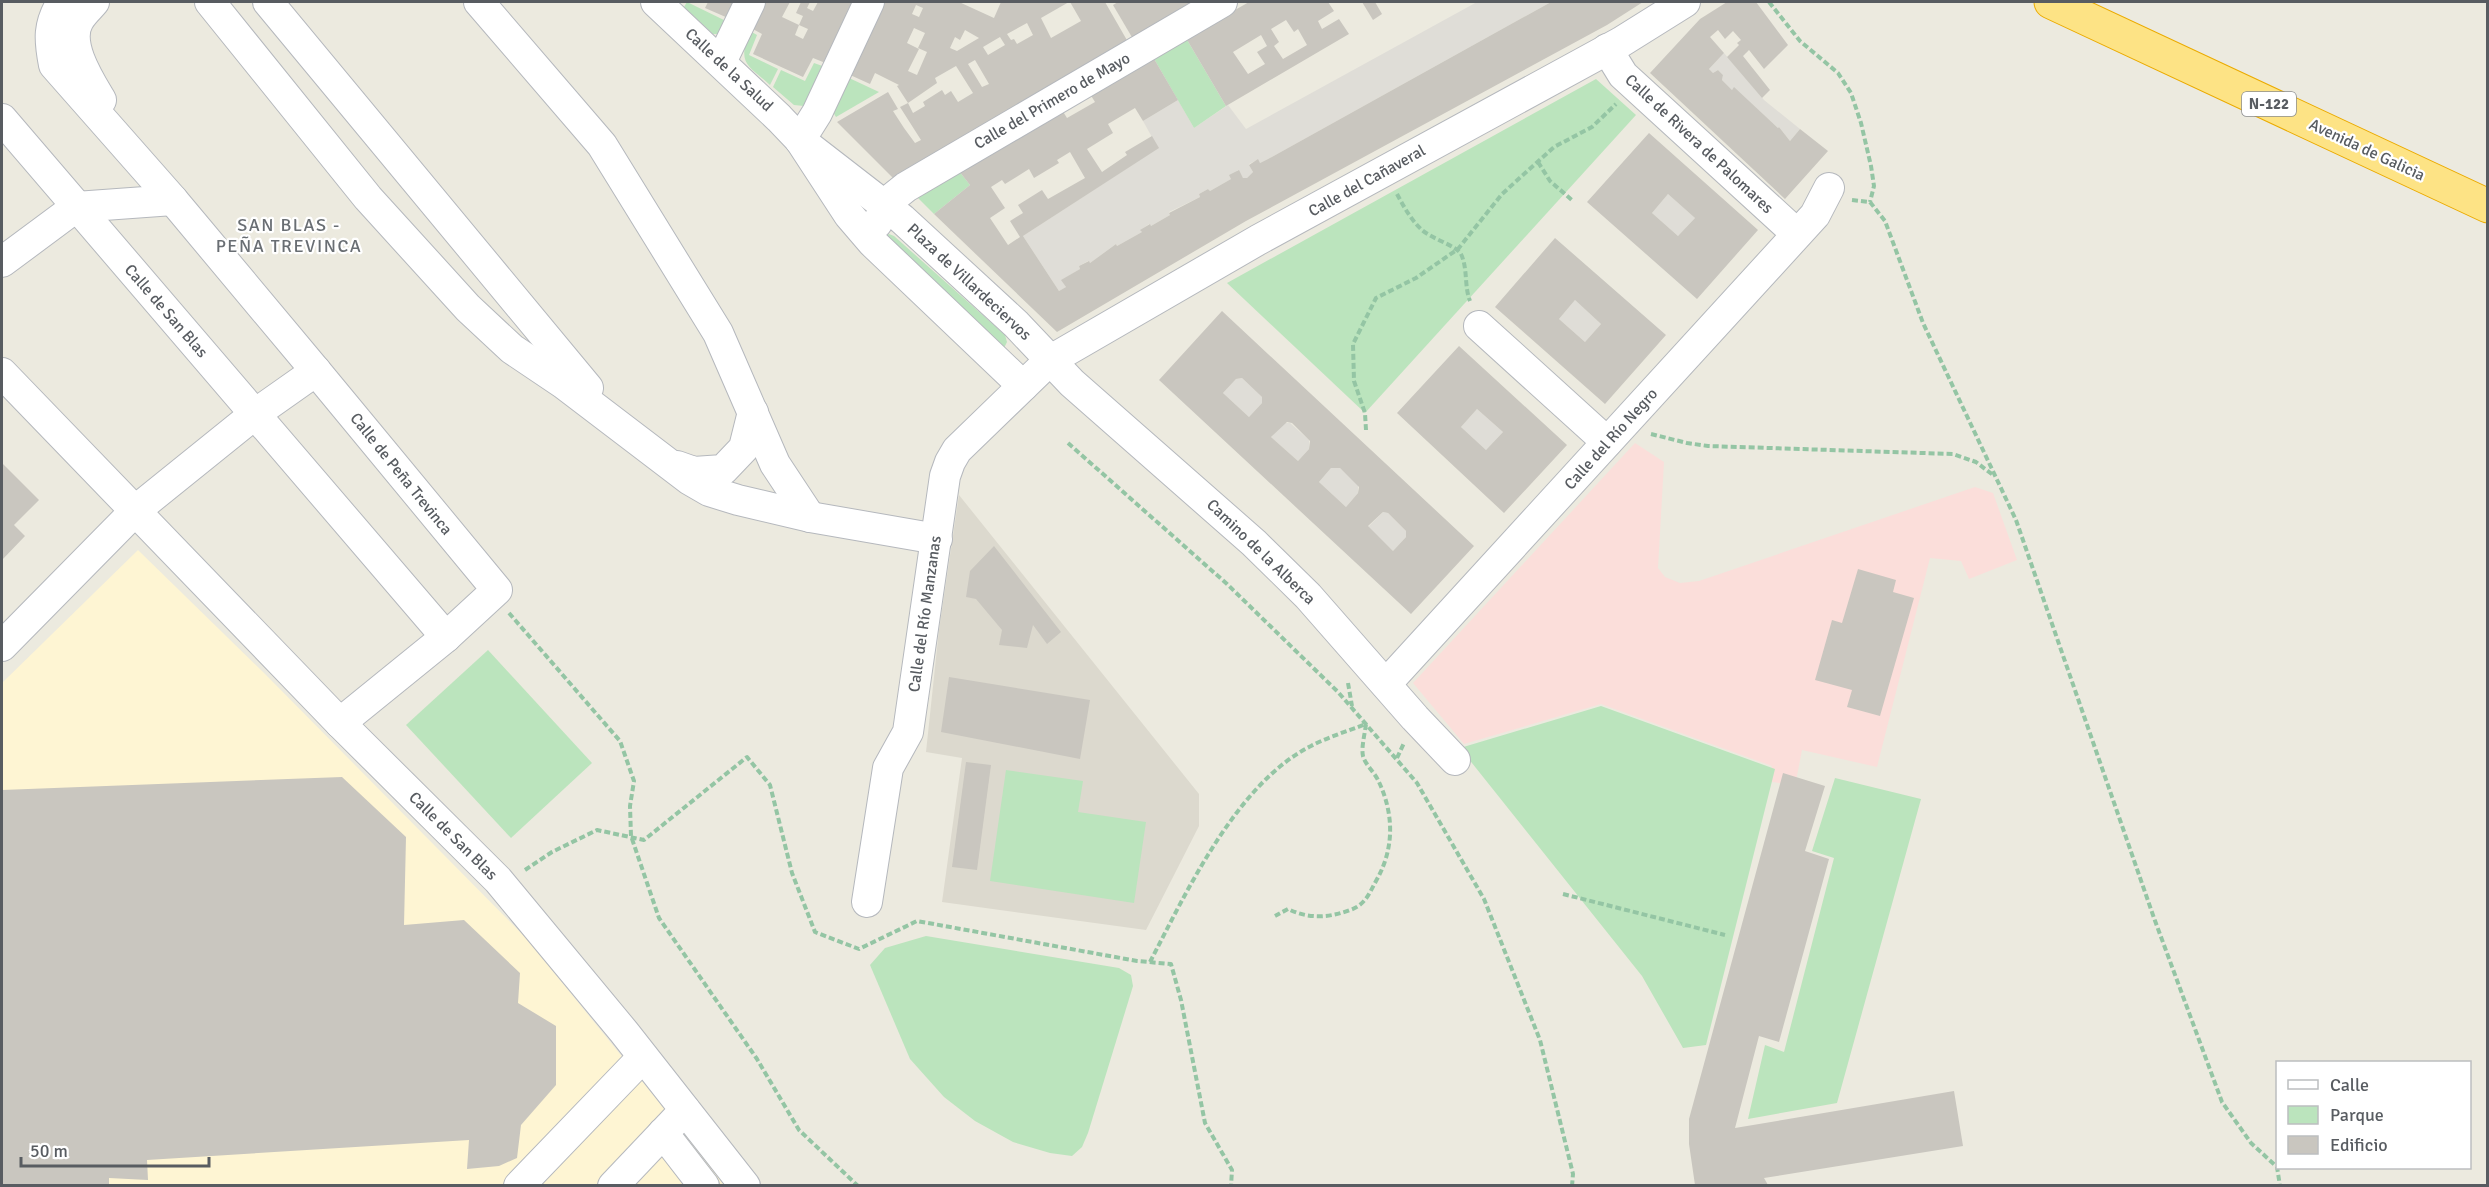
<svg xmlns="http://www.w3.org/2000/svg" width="2489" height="1187" viewBox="0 0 2489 1187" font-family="Signika,sans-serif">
  <rect width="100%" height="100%" fill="#eceadf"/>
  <polygon fill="#fef5d3" points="138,550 264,673 526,938 726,1185 2,1186 2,683"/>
  <g fill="#dfddd7">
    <polygon points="1477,2 1551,2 1268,159 1260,163 1257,160 1249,164 1253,172 1247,178 1243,178 1238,170 1231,179 1210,191 1208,189 1199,194 1200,197 1169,212 1170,215 1151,226 1149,224 1141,230 1142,232 1117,246 1116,244 1090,263 1088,261 1079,266 1080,269 1062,280 1066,287 1059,291 1023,236 1158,148 1143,121 1178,100 1194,128 1228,105 1246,129"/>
    <polygon points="1724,53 1764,100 1800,129 1790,141 1779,127 1778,128 1734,88 1732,90 1722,80 1723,75 1718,70 1713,73 1709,69"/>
    <polygon points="1668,194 1695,218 1678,236 1652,213"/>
    <polygon points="1575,300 1601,324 1585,342 1559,319"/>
    <polygon points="1242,378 1262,397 1262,403 1249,417 1223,393 1236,379"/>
    <polygon points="1477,409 1503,432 1486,450 1461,427"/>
    <polygon points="1284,423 1290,423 1309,440 1309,449 1298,461 1271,437"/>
    <polygon points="1331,468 1340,468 1358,485 1358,493 1346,507 1319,482"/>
    <polygon points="1383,512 1388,513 1406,531 1406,537 1393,551 1368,527"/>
  </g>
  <polygon fill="#dcd9ce" points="959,495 1199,794 1199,826 1146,930 942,902 962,758 926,752 939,630"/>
  <polygon fill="#fbdeda" points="1635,443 1664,462 1658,568 1665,577 1680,583 1699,581 1975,487 1993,493 2017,560 1969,579 1961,561 1930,558 1877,767 1802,750 1795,786 1768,781 1772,766 1601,704 1464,744 1413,683"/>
  <g fill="#bbe4bd">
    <polygon points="687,2 726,21 719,34 713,34 684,7"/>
    <path d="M750,31L757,35L749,55L778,69L770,85C747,64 737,64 750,31Z"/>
    <polygon points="1186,38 1226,106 1194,128 1153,57"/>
    <polygon points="814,63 828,68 804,106 794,105 773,87 781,70 805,81"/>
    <polygon points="847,77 879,92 836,117 833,112"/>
    <polygon points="1596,79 1636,115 1365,413 1227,283"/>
    <polygon points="959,171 970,185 934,214 916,196"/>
    <polygon points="889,234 894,236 1005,335 1007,342 1004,348 886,236"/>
    <polygon points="488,650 592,763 511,838 406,725"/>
    <polygon points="1601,706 1775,769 1706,1045 1683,1048 1642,976 1460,748"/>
    <polygon points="1006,770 1083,781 1078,812 1146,822 1134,903 990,881"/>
    <polygon points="1835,778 1921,799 1837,1103 1748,1119 1765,1045 1784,1052 1834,858 1812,851"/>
    <polygon points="926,936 1119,968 1131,975 1133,986 1088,1133 1082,1147 1072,1156 1050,1153 1013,1142 975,1121 944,1097 910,1059 870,965 885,948"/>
  </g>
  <g fill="#c9c6bf" fill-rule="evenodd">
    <polygon points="708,2 736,2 728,18 705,8"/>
    <polygon points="763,2 790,2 782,17 799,25 795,35 803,39 808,29 799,25 803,16 796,13 801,2 810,2 807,8 813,11 818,2 857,2 828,64 813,58 803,77 753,54 762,34 751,28"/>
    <path d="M882,2H959L994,18L1001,2H1069L1041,18L1051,38L1081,21L1070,2H1105L1128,42L894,179L837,122L888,92L898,109L893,111L904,128L915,143L921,140L900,107L908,103L897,86L899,85L875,73L870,84L848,74ZM916,5L923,8L919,17L912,14ZM1027,23L1033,35L1017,44L1014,39L1011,40L1007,34ZM914,28L925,33L918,48L927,52L917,75L908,71L919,49L907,43ZM965,30L979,38L957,51L950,48L955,37L960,40ZM1000,37L1005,45L988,55L983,47ZM975,60L989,84L982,87L968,64ZM956,66L973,93L958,102L951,91L945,95L942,90L923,102L925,106L913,113L908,103L937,83L935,78Z"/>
    <polygon points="1118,2 1197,2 1133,39 1113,5"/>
    <path d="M1249,2H1328L1334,11L1318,21L1322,29L1339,19L1349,34L1226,106L1186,38ZM1286,20L1294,32L1298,29L1307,45L1283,59L1274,46L1279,42L1271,29ZM1261,35L1267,46L1257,52L1265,64L1248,74L1233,52Z"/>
    <polygon points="1362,2 1375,2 1382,14 1373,20"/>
    <path d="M1551,2H1643L1607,25L1246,221L1057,332L934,214L970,185L959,171L1062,110L1067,118L1095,102L1090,94L1153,57L1178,100L1143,121L1135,108L1108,124L1113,133L1087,149L1102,172L1127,155L1125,152L1152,136L1159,148L1023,236L1059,291L1066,287L1061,280L1080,269L1079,266L1089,261L1090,263L1116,244L1117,246L1142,232L1140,230L1150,224L1151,226L1170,215L1169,213L1200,197L1199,194L1208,189L1210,191L1231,179L1229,175L1239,170L1243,178H1247L1253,172L1249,165L1258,159L1260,163L1268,159ZM1070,152L1085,178L1048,199L1042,190L1018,205L1023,213L1010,221L1020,237L1008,245L990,218L1005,208L991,187L1002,180L1005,184L1029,169L1034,178L1059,163L1057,160Z"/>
    <polygon points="1727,2 1756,2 1788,45 1764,69 1749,50 1743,56 1770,90 1762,98 1727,57 1739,45 1737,43 1741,40 1733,31 1725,39 1718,30 1710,37 1724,53 1709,69 1713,73 1718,70 1723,75 1722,80 1732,90 1734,87 1778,128 1779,127 1790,141 1800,129 1828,151 1785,199 1650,73 1700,19"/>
    <path d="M1649,133L1758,230L1697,299L1587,202ZM1668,194L1695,218L1678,236L1652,213Z"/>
    <path d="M1555,238L1666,335L1605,404L1495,307ZM1575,300L1601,324L1585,342L1559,319Z"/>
    <path d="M1222,311L1474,546L1411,614L1159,380ZM1242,378L1262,397V403L1249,417L1223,393L1236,379ZM1287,422L1292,423L1310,441L1309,449L1298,461L1271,437ZM1331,468H1340L1359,487L1358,493L1346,507L1319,482ZM1383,512L1388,513L1406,531V537L1393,551L1368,526Z"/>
    <path d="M1459,346L1567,445L1504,513L1397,413ZM1477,409L1503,432L1486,450L1461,427Z"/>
    <polygon points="2,463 39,500 14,525 25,536 2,560"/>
    <polygon points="994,546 1061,632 1047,644 1033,625 1027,648 999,645 1002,630 976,599 966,597 970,571"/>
    <polygon points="1858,569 1896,580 1893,592 1914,598 1880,716 1847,707 1852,690 1815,680 1832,620 1842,623"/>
    <polygon points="949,677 1090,700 1080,759 941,732"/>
    <polygon points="966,762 991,765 977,870 952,867"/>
    <polygon points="1783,773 1825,786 1805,851 1829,859 1779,1042 1759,1036 1735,1128 1954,1091 1963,1146 1764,1178 1768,1185 1695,1185 1689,1144 1689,1119"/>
    <polygon points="342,777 406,837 404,925 464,920 520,973 518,1003 556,1026 556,1085 521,1125 517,1158 499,1166 467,1169 469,1140 147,1160 148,1180 109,1178 109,1185 2,1185 2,790"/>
  </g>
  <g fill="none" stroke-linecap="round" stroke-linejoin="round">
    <g stroke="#b5b8bd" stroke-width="32">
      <g id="minor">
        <path d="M62,2C48,25 49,39 54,65L173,200L316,371L497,590L446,637L340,723"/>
        <path d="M94,2C90,7 83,13 79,20C65,43 89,80 101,100"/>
        <polyline points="210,2 368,198 468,308 512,349 564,384 690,480 709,491 738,500 810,517 937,539"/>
        <polyline points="268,2 588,388"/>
        <polyline points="479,2 602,145 718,333 775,464 810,517"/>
        <polyline points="656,2 779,118 800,140 849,215 873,243 1023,386"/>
        <polyline points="1607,49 1623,75 1797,234"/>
        <polyline points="721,62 750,2"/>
        <polyline points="2,119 446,637"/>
        <polyline points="800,140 902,219 1016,324 1072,383 1254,543 1308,596 1415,718 1455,760"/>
        <polyline points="800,140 817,113 869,2"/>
        <polyline points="877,223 891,199 906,187 1222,2"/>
        <polyline points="2,262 76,207 173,200"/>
        <polyline points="1479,326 1607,442"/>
        <polyline points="2,373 340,723 498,880 624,1032 745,1186"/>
        <polyline points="677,466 694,472 723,470 744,448 753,412"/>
        <polyline points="2,646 136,510 255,414 316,371"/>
        <polyline points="1386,684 1815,215 1829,188"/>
        <polyline points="867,902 888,768 908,732 945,476 950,462 957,450 1049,361 1258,240 1621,42 1685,2"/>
        <polyline points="663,1133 704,1186"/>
        <polyline points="519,1186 643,1057"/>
        <polyline points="613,1186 685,1110"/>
      </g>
    </g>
    <g stroke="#ebab00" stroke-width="35">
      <polyline id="highway" points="2051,2 2488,206"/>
    </g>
    <g stroke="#94c5a4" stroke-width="4" stroke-dasharray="6 3" stroke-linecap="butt">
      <polyline points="1769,2 1800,41 1838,73 1851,93 1861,123 1871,166 1874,186 1870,202"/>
      <polyline points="1538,162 1550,181 1573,201"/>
      <path d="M1397,194C1404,207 1411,220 1422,230C1432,239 1457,246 1461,254C1468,269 1464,286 1470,301"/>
      <polyline points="1852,200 1870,202 1885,221 1923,323 2016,520 2154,918 2222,1102 2251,1143 2277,1167 2280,1186"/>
      <polyline points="1366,430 1365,413 1354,381 1353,344 1376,298 1416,278 1458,249 1502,194 1554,147 1592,127 1616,104"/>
      <polyline points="1651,434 1687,443 1708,446 1953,454 1976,462 1993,475"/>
      <polyline points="1068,443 1227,584 1338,692 1417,783 1484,899 1540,1040 1573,1174 1572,1186"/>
      <polyline points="509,613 620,741 634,781 630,806 631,836 659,918 757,1059 799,1130 858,1186"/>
      <polyline points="1348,683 1352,706"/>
      <polyline points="1397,758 1404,743"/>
      <polyline points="525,870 552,852 597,830 644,840 747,757 770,785 792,873 815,932 859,949 917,921 1137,961 1171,964 1181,1000 1205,1123 1232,1170 1231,1186"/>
      <polyline points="1563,894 1725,935"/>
      <path d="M1150,962C1187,891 1237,783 1311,746C1328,737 1348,731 1366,724C1365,733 1361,748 1363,756C1365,764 1374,772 1378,780C1394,813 1395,848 1376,881C1369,894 1365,905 1350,910C1329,918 1308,919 1288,909L1275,916"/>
    </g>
    <use href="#minor" stroke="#fff" stroke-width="30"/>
    <use href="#highway" stroke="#fde385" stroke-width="33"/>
  </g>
  <g text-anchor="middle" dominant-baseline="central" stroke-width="4.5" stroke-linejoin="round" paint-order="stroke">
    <rect fill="#fff" stroke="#8a8d90" stroke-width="1.5" x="2242" y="92" width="54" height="24" rx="4.5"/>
    <g font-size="15" font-weight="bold" fill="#585c61">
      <text x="2269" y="104">N-122</text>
    </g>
    <g font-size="16" fill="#585c61" stroke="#fff">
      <text transform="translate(729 70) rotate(43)">Calle de la Salud</text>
      <text transform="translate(1052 101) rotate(-30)">Calle del Primero de Mayo</text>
      <text transform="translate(1699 144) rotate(43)">Calle de Rivera de Palomares</text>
      <text transform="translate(2367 150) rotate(25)">Avenida de Galicia</text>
      <text transform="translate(1367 181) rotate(-29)">Calle del Cañaveral</text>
      <text transform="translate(969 282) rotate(43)">Plaza de Villardeciervos</text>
      <text transform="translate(166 311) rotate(49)">Calle de San Blas</text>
      <text transform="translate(1611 439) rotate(-48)">Calle del Río Negro</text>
      <text transform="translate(401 474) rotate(51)">Calle de Peña Trevinca</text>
      <text transform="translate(1261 552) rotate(44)">Camino de la Alberca</text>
      <text transform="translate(925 614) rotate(-82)">Calle del Río Manzanas</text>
      <text transform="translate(453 836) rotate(45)">Calle de San Blas</text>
    </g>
    <g font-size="18" letter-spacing="1.5" fill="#696e73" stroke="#fff">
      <text x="289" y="225">SAN BLAS -<tspan x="289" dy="21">PEÑA TREVINCA</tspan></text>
    </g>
  </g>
  <rect width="2489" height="1187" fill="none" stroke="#585c61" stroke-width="6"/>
  <rect x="2276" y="1061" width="195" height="108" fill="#ffffff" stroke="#bcbec0" stroke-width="1.5"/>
  <rect x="2288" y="1080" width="30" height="9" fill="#ffffff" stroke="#bcbec0" stroke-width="1.5"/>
  <text x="2330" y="1091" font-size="18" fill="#585c61">Calle</text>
  <rect x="2288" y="1106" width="30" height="18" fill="#bbe4bd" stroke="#bcbec0" stroke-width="1.5"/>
  <text x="2330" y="1121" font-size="18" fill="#585c61">Parque</text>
  <rect x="2288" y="1136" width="30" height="18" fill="#c9c6bf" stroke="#bcbec0" stroke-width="1.5"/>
  <text x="2330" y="1151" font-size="18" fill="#585c61">Edificio</text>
  <path d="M21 1157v9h188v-9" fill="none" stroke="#585c61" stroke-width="3"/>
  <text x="30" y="1157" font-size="18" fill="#585c61" stroke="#ffffff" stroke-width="4.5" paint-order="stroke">50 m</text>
</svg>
